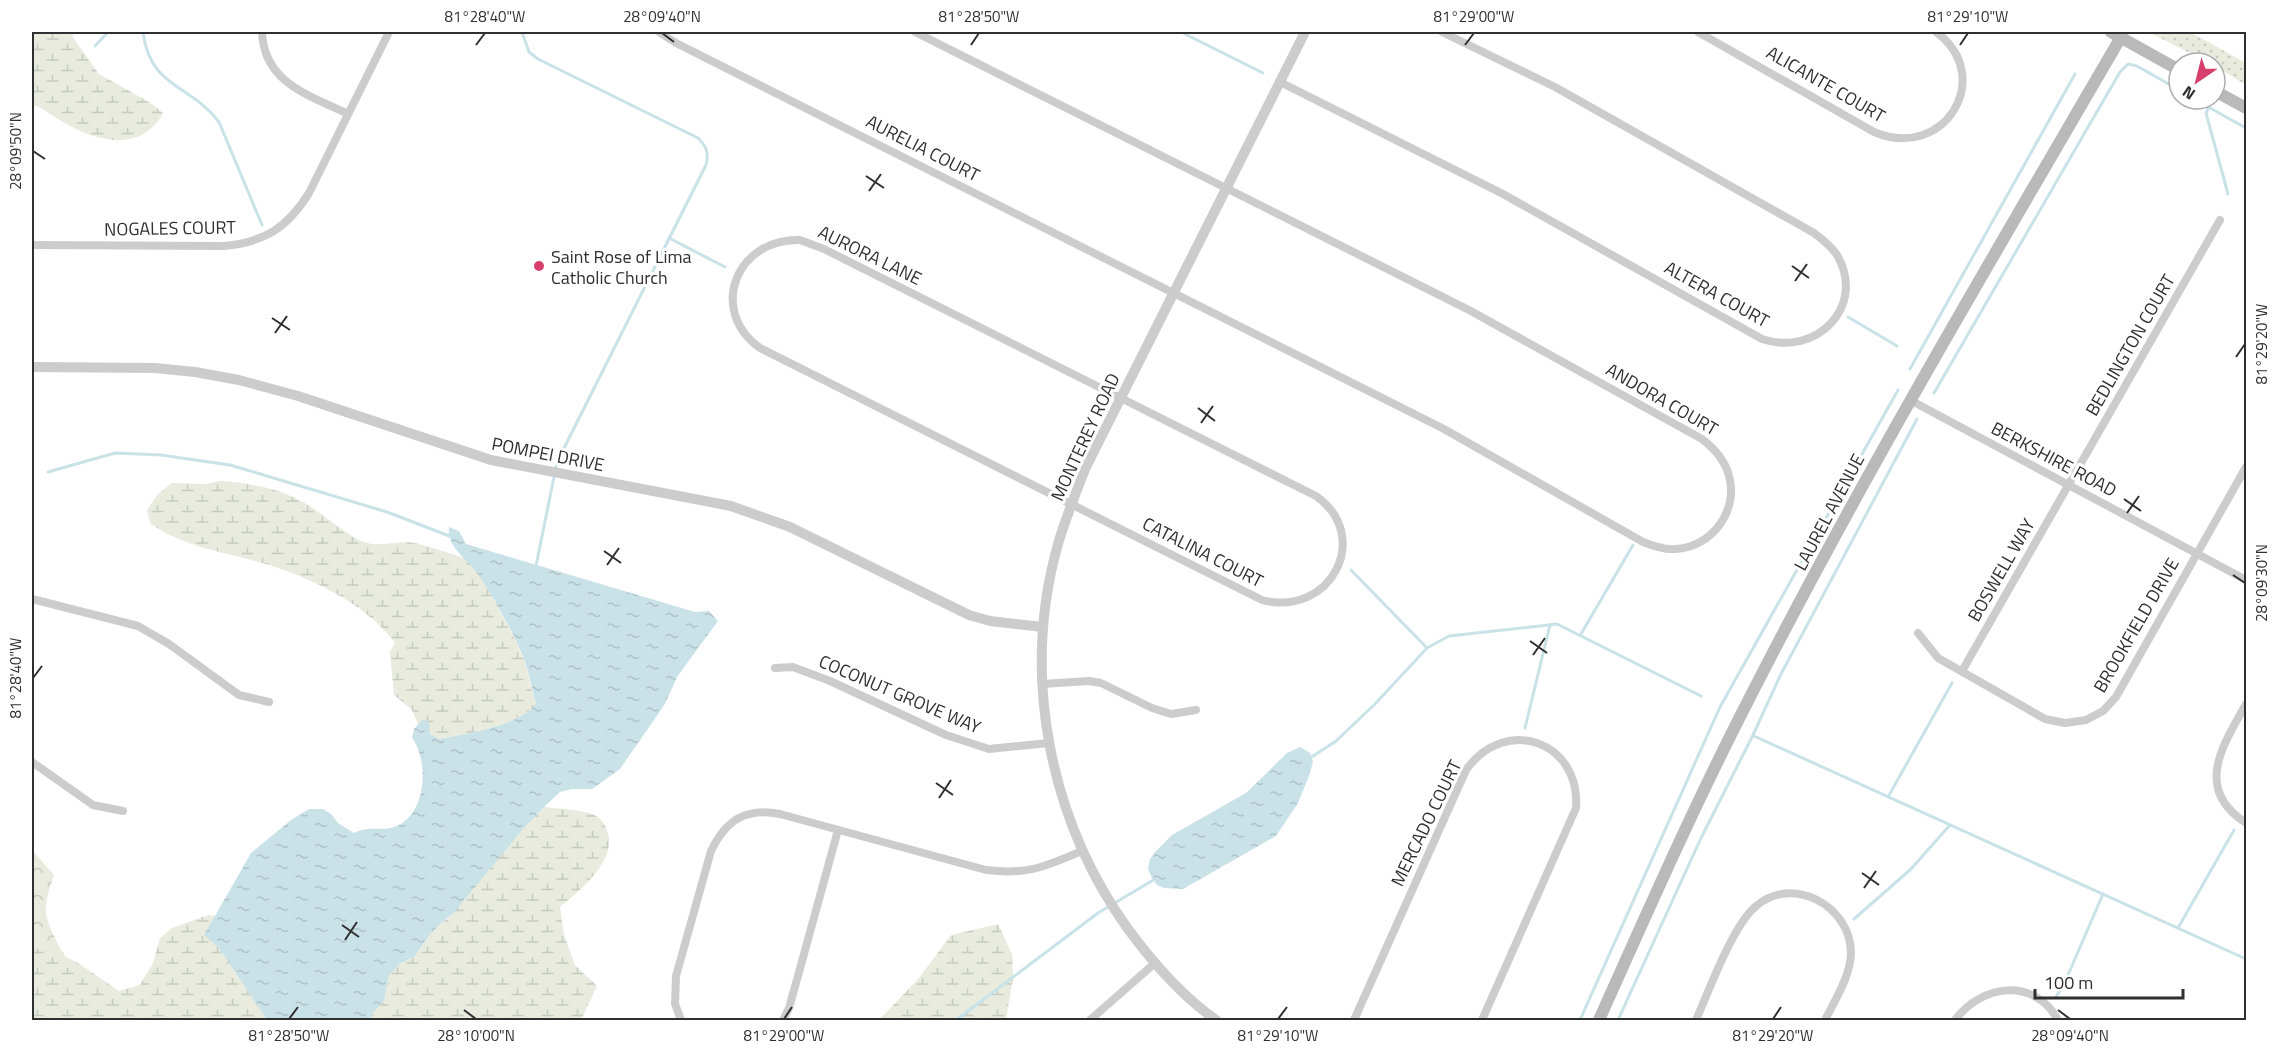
<svg xmlns="http://www.w3.org/2000/svg" width="2278" height="1052" viewBox="0 0 2278 1052" font-family="'Titillium Web',sans-serif">
  <defs>
    <pattern id="grass-dots" width="8" height="8" patternUnits="userSpaceOnUse" patternTransform="scale(1.5)"><rect width="8" height="8" fill="#e8ebde"/><path d="M2 2h.1M6 6h.1" fill="none" stroke="#c7cabf" stroke-width="1.8" stroke-linecap="round"/></pattern>
    <pattern id="forest-crowns" width="20" height="18" patternUnits="userSpaceOnUse" patternTransform="scale(1.5)"><rect width="20" height="18" fill="#e8ebde"/><path d="M2 6a3 3 0 1 1 6 0M12 15a3 3 0 1 1 6 0" fill="none" stroke="#c7cabf"/></pattern>
    <pattern id="wetland-marsh" width="20" height="14" patternUnits="userSpaceOnUse" patternTransform="scale(1.5)"><rect width="20" height="14" fill="#e8ebde"/><path d="M1 5h8M5 5V1M11 12h8M15 12V8" fill="none" stroke="#c7cabf"/></pattern>
    <pattern id="water-ripples" width="26" height="14" patternUnits="userSpaceOnUse" patternTransform="scale(1.5)"><rect width="26" height="14" fill="#c9e2e7"/><path d="M2 4q2-2 4 0t4 0M15 11q2-2 4 0t4 0" fill="none" stroke="#adc2c6"/></pattern>
  </defs>
  <rect width="100%" height="100%" fill="#fff"/>
  <polygon fill="url(#grass-dots)" points="2148,32 2190,32 2246,63 2246,85 2215,66 2215,63 2210,63"/>
  <path fill="url(#forest-crowns)" d="M32,850L54,875C50,886 45,901 46,913C47,924 60,949 66,957L44,946L32,951Z"/>
  <g fill="url(#wetland-marsh)">
    <path d="M34,32H75L72,36L99,74L149,102L163,113C142,152 98,143 65,123C55,118 47,111 37,106H32V35Z"/>
    <path d="M220,481C252,483 284,489 311,507C327,517 340,530 357,539C379,551 396,538 419,544C427,546 457,555 463,558C481,570 515,637 524,660C529,674 531,689 536,704C517,727 468,733 439,739L430,734L422,720L418,724L412,710L394,695L390,652L395,643C367,604 308,576 262,563C224,552 183,547 150,523L147,510L157,495L172,483L205,484Z"/>
    <path d="M544,807C559,809 580,809 594,815C602,819 605,824 608,833C616,862 580,890 560,907L564,935L575,965L597,986L581,1020H368L384,1000L389,976L399,964L414,957L432,932L448,918L523,829Z"/>
    <polygon points="208,915 216,916 205,935 218,947 267,1020 32,1020 32,951 44,946 78,963 119,991 140,985 153,963 160,938 172,928"/>
    <polygon points="998,924 1012,954 1013,979 1006,1020 879,1020 919,978 951,935"/>
  </g>
  <g fill="url(#water-ripples)">
    <path d="M449,527L459,531L466,544L695,612L709,611L718,621L677,677L665,704L620,769L592,789H572L560,792L544,807L523,829L456,910L432,932L414,957L399,964L389,976L384,1000L368,1020H267L218,947L204,935L251,853L291,820L309,809H323L331,814L338,823L354,833C371,825 381,832 394,827C426,817 430,762 412,738L414,729L422,720L429,721L430,734L439,739C468,733 517,727 536,704C532,689 529,673 524,659C512,630 495,599 477,573C467,559 446,546 449,527Z"/>
    <polygon points="1300,747 1310,753 1313,762 1309,776 1298,803 1276,836 1183,889 1164,888 1157,885 1152,878 1148,869 1150,859 1155,852 1172,835 1246,793 1287,753"/>
  </g>
  <g fill="none" stroke-linecap="round" stroke-linejoin="round">
    <g stroke="#c9e2e7" stroke-width="3">
      <path d="M143,32C150,89 191,84 219,122L262,225"/>
      <path d="M522,32L529,52L538,59L698,138C707,147 709,153 706,165L557,462L536,566"/>
      <polyline points="1181,32 1263,73"/>
      <polyline points="2158,32 2159,32"/>
      <polyline points="95,46 108,32"/>
      <polyline points="2194,99 2246,128"/>
      <polyline points="2209,107 2206,113 2228,194"/>
      <polyline points="669,238 725,267"/>
      <polyline points="1848,317 1897,346"/>
      <polyline points="1910,369 2075,74"/>
      <polyline points="1934,393 2120,72 2128,64 2137,66 2179,90"/>
      <polyline points="48,472 115,453 161,455 230,465 387,512 452,537"/>
      <polyline points="1351,570 1427,648"/>
      <polyline points="1581,634 1633,545"/>
      <polyline points="1525,728 1550,625"/>
      <polyline points="1754,736 2246,959"/>
      <polyline points="1310,758 1336,741 1375,704 1427,648 1449,636 1557,624 1701,696"/>
      <polyline points="1888,797 1952,683"/>
      <polyline points="1854,919 1911,869 1950,825"/>
      <polyline points="2178,928 2234,830"/>
      <polyline points="2056,997 2065,982 2103,894"/>
      <polyline points="956,1020 1098,913 1155,879"/>
      <polyline points="1580,1020 1720,707 1898,390"/>
      <polyline points="1618,1020 1701,838 1753,735 1781,674 1917,419"/>
    </g>
    <g stroke="#ccc" stroke-width="8">
      <path d="M262,32C264,83 309,95 348,114"/>
      <path d="M659,32L676,43L1444,429L1643,542C1653,546 1664,550 1675,549C1711,548 1739,511 1729,476C1725,460 1715,449 1702,439L1469,310L915,32"/>
      <path d="M1698,32L1874,132C1945,162 1996,76 1936,32"/>
      <path d="M1280,82L1503,194L1762,339C1816,357 1867,307 1837,255C1831,246 1822,239 1814,233L1555,87L1442,32"/>
      <path d="M800,240L824,249L1316,496C1373,536 1331,618 1262,600L760,348C707,310 737,238 800,240Z"/>
      <path d="M32,245L224,246C265,242 287,228 309,193L389,32"/>
      <polyline points="1910,400 2246,580"/>
      <polyline points="32,599 138,626 169,644 239,695 269,702"/>
      <polyline points="1918,633 1938,658 2045,719 2065,723 2086,720 2103,711 2116,697 2246,467"/>
      <polyline points="775,668 793,667 830,681 946,735 989,749 1049,743"/>
      <polyline points="1962,671 2220,220"/>
      <polyline points="1042,684 1089,681 1101,683 1152,708 1171,714 1196,710"/>
      <path d="M2246,704C2223,745 2193,789 2246,823"/>
      <polyline points="32,762 93,805 123,811"/>
      <path d="M681,1020L675,1004L676,976L711,851C726,820 746,807 780,814L986,870C1028,875 1044,867 1082,851"/>
      <polyline points="783,1020 789,1008 801,965 838,830"/>
      <polyline points="1090,1020 1155,963"/>
      <path d="M1354,1020L1466,770C1505,715 1581,741 1576,808L1482,1020"/>
      <path d="M1696,1020C1709,991 1732,927 1755,907C1791,874 1850,905 1851,952C1851,975 1835,1000 1825,1020"/>
      <path d="M1955,1020C1982,984 2034,977 2058,1020"/>
    </g>
    <g stroke="#ccc" stroke-width="10">
      <polyline points="32,367 155,368 195,372 239,380 298,396 491,460 731,506 790,527 969,615 990,621 1043,627"/>
      <path d="M1216,1020C1182,996 1153,963 1128,929C1049,819 1021,675 1058,544C1066,517 1076,492 1086,467L1305,32"/>
    </g>
    <g stroke="#b9b9b9" stroke-width="12">
      <polyline points="2111,32 2179,70"/>
      <polyline points="2215,91 2246,108"/>
      <path d="M1599,1020C1647,913 1694,806 1748,701C1863,475 1993,257 2121,37"/>
    </g>
  </g>
  <path fill="none" stroke="#2f2f2f" stroke-width="2" d="M662,33L674,42M476,45L485,33M971,45L979,33M1465,45L1474,33M1960,45L1968,33M33,151L45,159M866,176L884,188M869,191L881,174M1792,266L1809,278M1795,281L1807,264M272,318L290,330M275,333L287,316M2236,357L2245,344M1198,408L1215,421M1201,423L1213,406M2124,499L2141,511M2127,513L2139,496M604,551L621,563M607,565L619,548M2233,575L2245,583M1530,641L1547,653M1533,655L1545,638M33,678L42,666M936,783L953,795M939,798L951,780M1862,873L1879,885M1864,888L1876,871M342,925L359,937M345,940L357,922M464,1010L476,1019M2058,1010L2070,1019M289,1019L298,1007M784,1019L792,1007M1278,1019L1287,1007M1773,1019L1781,1007"/>
  <circle fill="#d7406c" stroke="#fff" stroke-width="2" cx="539" cy="266" r="6"/>
  <g text-anchor="middle" dominant-baseline="central" stroke-width="6" stroke-linejoin="round" paint-order="stroke">
    <g font-size="18" fill="#2f2f2f" stroke="#fff">
      <text transform="translate(1826 84) rotate(30)">ALICANTE COURT</text>
      <text transform="translate(923 148) rotate(27)">AURELIA COURT</text>
      <text transform="translate(170 228) rotate(-1)">NOGALES COURT</text>
      <text transform="translate(870 255) rotate(26)">AURORA LANE</text>
      <text transform="translate(1717 294) rotate(29)">ALTERA COURT</text>
      <text transform="translate(2130 345) rotate(-60)">BEDLINGTON COURT</text>
      <text transform="translate(1662 399) rotate(30)">ANDORA COURT</text>
      <text transform="translate(1085 437) rotate(-65)">MONTEREY ROAD</text>
      <text transform="translate(548 454) rotate(11)">POMPEI DRIVE</text>
      <text transform="translate(2054 459) rotate(28)">BERKSHIRE ROAD</text>
      <text transform="translate(1829 512) rotate(-62)">LAUREL AVENUE</text>
      <text transform="translate(1203 552) rotate(27)">CATALINA COURT</text>
      <text transform="translate(2001 570) rotate(-60)">BOSWELL WAY</text>
      <text transform="translate(2136 625) rotate(-60)">BROOKFIELD DRIVE</text>
      <text transform="translate(900 694) rotate(23)">COCONUT GROVE WAY</text>
      <text transform="translate(1426 823) rotate(-64)">MERCADO COURT</text>
    </g>
    <g font-size="18" fill="#2f2f2f" stroke="#fff" text-anchor="start">
      <text x="551" y="256">Saint Rose of Lima<tspan x="551" dy="21">Catholic Church</tspan></text>
    </g>
  </g>
  <rect width="2278" height="1052" fill="none" stroke="#ffffff" stroke-width="66"/>
  <g transform="translate(2197 81) rotate(215)"><circle r="28" fill="#ffffff" stroke="#acacac" stroke-width="1.5"/>
  <path d="M0-4.5L10 22L0 15L-10 22Z" fill="#d7406c"/>
  <text y="-9" font-size="16" font-weight="bold" text-anchor="middle" fill="#2f2f2f">N</text>
  </g>
  <path d="M2035 989v9h148v-9" fill="none" stroke="#2f2f2f" stroke-width="3"/>
  <text x="2044" y="989" font-size="18" fill="#2f2f2f" stroke="#ffffff" stroke-width="4.5" paint-order="stroke">100 m</text>
  <rect x="33" y="33" width="2212" height="986" fill="none" stroke="#2f2f2f" stroke-width="2"/>
  <g font-size="15" text-anchor="middle" fill="#2f2f2f">
    <text x="485" y="22">81°28'40"W</text>
    <text x="662" y="22">28°09'40"N</text>
    <text x="979" y="22">81°28'50"W</text>
    <text x="1474" y="22">81°29'00"W</text>
    <text x="1968" y="22">81°29'10"W</text>
    <text transform="translate(16 151) rotate(-90)" y="5">28°09'50"N</text>
    <text transform="translate(2262 344) rotate(-90)" y="5">81°29'20"W</text>
    <text transform="translate(2262 583) rotate(-90)" y="5">28°09'30"N</text>
    <text transform="translate(16 678) rotate(-90)" y="5">81°28'40"W</text>
    <text x="289" y="1041">81°28'50"W</text>
    <text x="476" y="1041">28°10'00"N</text>
    <text x="784" y="1041">81°29'00"W</text>
    <text x="1278" y="1041">81°29'10"W</text>
    <text x="1773" y="1041">81°29'20"W</text>
    <text x="2070" y="1041">28°09'40"N</text>
  </g>
</svg>
